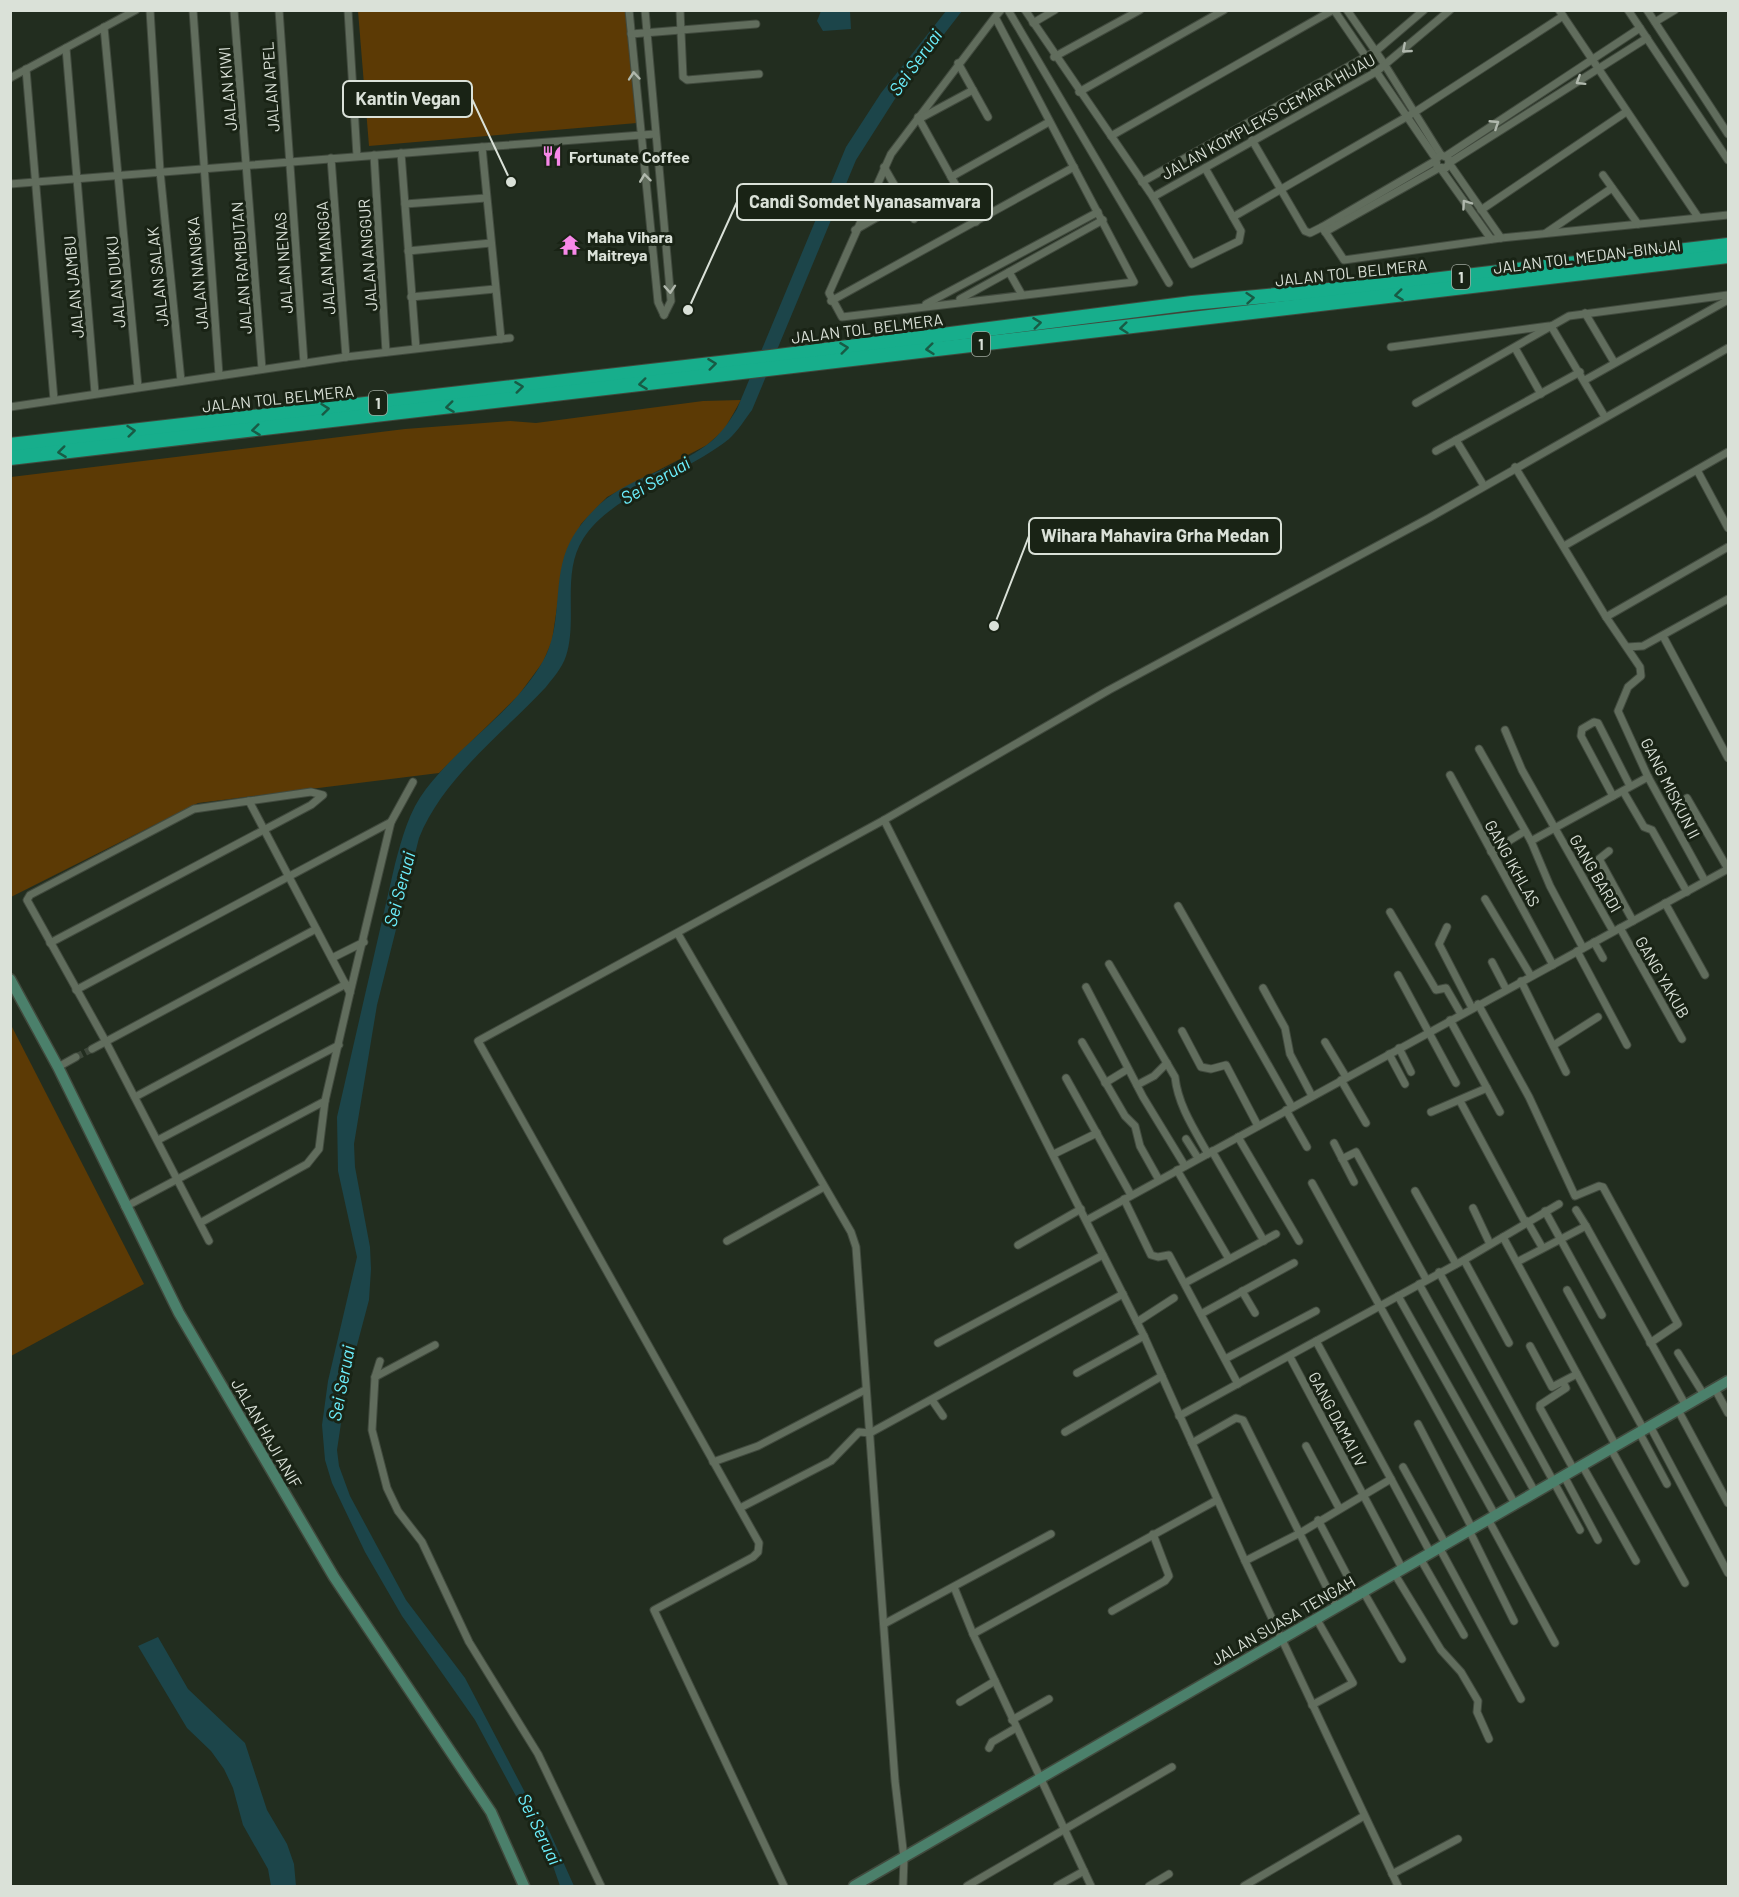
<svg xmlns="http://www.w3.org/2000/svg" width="1739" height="1897" viewBox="0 0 1739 1897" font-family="Barlow,sans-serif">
  <rect width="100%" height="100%" fill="#222d1f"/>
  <g fill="#5c3a05">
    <polygon points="358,11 627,11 637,123 369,146"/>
    <polygon points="741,400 724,430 707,445 607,497 581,524 564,560 552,641 543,662 518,696 439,773 198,803 11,897 11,477 405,429 510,421 536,423 703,401"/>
    <polygon points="11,1025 144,1284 11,1356 10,1356"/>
  </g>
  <g fill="#1c454a">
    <polygon points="821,11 850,11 851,29 823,31 817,21"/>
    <path d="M946,11H962L900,91L856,160L752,410C745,419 738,431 729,439C687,473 610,495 583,539C561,574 578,619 566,656C562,668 553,678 546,687C502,734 443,778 419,838L377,1005L354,1144L355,1167L370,1247L371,1269L369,1300L347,1383L337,1450L339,1466L350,1496L406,1600L465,1678L530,1802L547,1826L574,1886H560L552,1863L475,1720L402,1616L365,1552L332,1483L325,1460L322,1425L328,1381L357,1257L338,1171L337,1117L395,864C402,838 409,811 426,789C461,743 514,712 543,661C564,625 551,579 570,542C576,530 585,519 594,510C625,477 673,471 708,444C721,434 729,422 737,409L846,147L881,93Z"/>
    <polygon points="158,1637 188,1689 245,1743 267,1810 287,1844 294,1864 296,1886 271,1886 268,1869 243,1825 233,1788 224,1769 211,1751 187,1728 138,1646"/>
  </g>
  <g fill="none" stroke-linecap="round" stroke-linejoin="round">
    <polyline stroke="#3e483b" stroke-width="7" stroke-dasharray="7 3.5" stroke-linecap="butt" points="76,1057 92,1049"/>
    <g stroke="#414a3e" stroke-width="9">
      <g id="street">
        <polyline points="150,10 160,171 181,381"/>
        <polyline points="193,10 219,375"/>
        <polyline points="234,10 262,369"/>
        <polyline points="279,10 304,363"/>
        <polyline points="348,10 357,156"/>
        <polyline points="629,10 658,302 664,315"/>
        <polyline points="645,10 671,301 664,315"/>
        <polyline points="680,10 683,77 687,80 759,74"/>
        <polyline points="1008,10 1169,283"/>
        <polyline points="1025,10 1153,197 1192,264 1239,241 1241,231 1205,168"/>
        <polyline points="1334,10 1436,159"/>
        <polyline points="1347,10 1383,62 1441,155"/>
        <polyline points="1559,10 1698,217"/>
        <polyline points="1628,10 1728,160"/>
        <polyline points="1647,10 1728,134"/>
        <polyline points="995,17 1134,282 842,317 829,293 891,154 995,17 1001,10"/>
        <polyline points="1655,22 1675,10"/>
        <polyline points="1033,23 1055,10"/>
        <polyline points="104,27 138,387"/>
        <polyline points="631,34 756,24"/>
        <polyline points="66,48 95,393"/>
        <polyline points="1054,57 1140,10"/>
        <polyline points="958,63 988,117"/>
        <polyline points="26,69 54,400"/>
        <polyline points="10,78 136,10"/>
        <polyline points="1079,92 1224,10"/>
        <polyline points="918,117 976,222"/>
        <polyline points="919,119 973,90"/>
        <polyline points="1111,136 1333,10"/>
        <polyline points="1252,140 1305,231 1310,233 1322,227 1344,260 1501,238 1728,215"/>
        <polyline points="482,147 655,134"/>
        <polyline points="401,153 416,348"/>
        <polyline points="374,155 386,352"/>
        <polyline points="1446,156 1640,28"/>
        <polyline points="331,158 346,357"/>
        <polyline points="884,167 914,219"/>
        <polyline points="1441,169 1491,239"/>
        <polyline points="1603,175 1638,224"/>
        <polyline points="951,177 1049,122"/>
        <polyline points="1142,182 1376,51 1424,10"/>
        <polyline points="10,184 482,147 501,339"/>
        <polyline points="1153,197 1376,72 1450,10"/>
        <polyline points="405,204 486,198"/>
        <polyline points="1481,210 1626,112"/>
        <polyline points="1233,217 1415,112 1563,16"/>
        <polyline points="1322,227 1435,161"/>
        <polyline points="855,230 904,202"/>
        <polyline points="1325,232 1439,168"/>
        <polyline points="1546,233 1612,188"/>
        <polyline points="1501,238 1449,163 1448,158 1441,155 1436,159 1437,167 1446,168 1449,163 1647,38"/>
        <polyline points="408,251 491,243"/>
        <polyline points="1009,272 1022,295"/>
        <polyline points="411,297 495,289"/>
        <polyline points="960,299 1103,220"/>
        <polyline points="831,301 1074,167"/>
        <polyline points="926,304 1098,212"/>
        <polyline points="1585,313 1614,362"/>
        <polyline points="1551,326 1605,417"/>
        <polyline points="1391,347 1549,326"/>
        <polyline points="1515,348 1541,394"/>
        <polyline points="1585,380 1728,300"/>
        <polyline points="1416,403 1569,316 1728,295"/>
        <polyline points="10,407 346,357 510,338"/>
        <polyline points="1456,440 1484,486"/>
        <polyline points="1436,451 1580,372"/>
        <polyline points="1515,467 1606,617 1640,667 1641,676 1628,687 1618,711 1648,777 1705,881"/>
        <polyline points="1697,470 1728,528"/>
        <polyline points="1564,546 1728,452"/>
        <polyline points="1606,617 1728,547"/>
        <polyline points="1663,636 1728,758"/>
        <polyline points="1627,647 1643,646 1728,599"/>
        <polyline points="1505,730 1522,770 1613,931"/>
        <polyline points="1479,749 1531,841"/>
        <polyline points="1450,775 1553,965"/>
        <polyline points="1623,791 1644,827 1652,830 1687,892"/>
        <polyline points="1613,796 1581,736 1582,729 1594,722 1598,723 1630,786"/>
        <polyline points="1687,798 1728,869"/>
        <polyline points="884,820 1144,1336 1245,1561 1398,1886"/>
        <polyline points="1609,851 1599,859 1633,921"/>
        <polyline points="1491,852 1525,831"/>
        <polyline points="1485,899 1531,976"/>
        <polyline points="1665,903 1705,975"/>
        <polyline points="1178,906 1292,1107"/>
        <polyline points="1390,912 1436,990 1446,988 1461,1014"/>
        <polyline points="1447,927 1439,944 1472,1008"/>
        <polyline points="1620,928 1682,1039"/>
        <polyline points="678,934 851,1232 856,1247 895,1781 904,1858 903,1886"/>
        <polyline points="1594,942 1603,958"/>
        <polyline points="50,943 311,805 323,795 311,792 249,801"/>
        <polyline points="1583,948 1550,886 1531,841 1648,777"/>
        <polyline points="1577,951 1627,1045"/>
        <polyline points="332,958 364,942"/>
        <polyline points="1492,962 1506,989"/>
        <path d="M1109,964L1175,1077C1178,1105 1194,1129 1208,1154"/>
        <polyline points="1398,975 1456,1083"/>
        <polyline points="1521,981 1566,1072"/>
        <polyline points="1086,987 1143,1097 1185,1166"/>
        <polyline points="1263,988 1285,1028 1290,1054 1312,1096"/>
        <polyline points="76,990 391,822"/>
        <polyline points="350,993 391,822 413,782"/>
        <polyline points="1478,1004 1529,1097 1575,1196 1599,1186 1603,1187 1678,1324 1650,1343"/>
        <polyline points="1450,1020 1500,1112"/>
        <polyline points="1182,1031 1201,1067 1211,1069 1226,1065 1258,1126"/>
        <polyline points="1082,1042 1125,1116 1135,1126 1140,1146 1159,1180"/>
        <polyline points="1325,1042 1346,1077"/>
        <polyline points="1554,1045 1598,1017"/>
        <polyline points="1399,1048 1411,1072"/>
        <polyline points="92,1049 316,929"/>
        <polyline points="1389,1054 1405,1084"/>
        <polyline points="58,1067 76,1057"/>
        <polyline points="1066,1078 1131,1195"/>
        <polyline points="1341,1080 1366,1123"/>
        <polyline points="1105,1083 1128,1069"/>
        <polyline points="1137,1085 1154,1076 1167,1063"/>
        <polyline points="135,1097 346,984"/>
        <polyline points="1460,1101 1525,1222"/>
        <polyline points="1286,1110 1307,1147"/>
        <polyline points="1431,1112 1487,1088"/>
        <polyline points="1238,1137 1299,1241"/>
        <polyline points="1186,1139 1198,1158"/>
        <polyline points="158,1140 339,1045"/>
        <polyline points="1334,1143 1354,1182"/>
        <polyline points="1212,1151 1264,1241"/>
        <polyline points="1054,1154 1097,1133"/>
        <polyline points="1342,1159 1356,1152 1426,1279"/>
        <polyline points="1177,1170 1229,1259"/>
        <polyline points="1312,1183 1495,1515"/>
        <polyline points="1415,1191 1456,1264"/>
        <polyline points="1124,1199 1151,1255 1158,1257 1169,1255 1238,1384"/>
        <polyline points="125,1207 325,1101"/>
        <polyline points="1473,1208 1490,1244"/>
        <polyline points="1545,1211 1602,1315"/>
        <polyline points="1087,1220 1728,869"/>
        <polyline points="1527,1221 1542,1247"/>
        <polyline points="200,1223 307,1164 319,1149 325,1101 350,993 249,801 194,809 30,895 27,900 106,1042 209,1241"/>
        <polyline points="1586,1226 1686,1406"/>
        <polyline points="1503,1237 1616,1446"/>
        <polyline points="727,1241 824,1187"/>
        <polyline points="1018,1245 1081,1209"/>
        <polyline points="1464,1260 1509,1343"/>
        <polyline points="1517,1262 1586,1226 1576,1210"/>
        <polyline points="1439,1272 1580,1530"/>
        <polyline points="1185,1283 1276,1234"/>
        <polyline points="1419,1284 1535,1492"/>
        <polyline points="1567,1290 1644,1430"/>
        <polyline points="1242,1291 1255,1313"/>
        <polyline points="1398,1296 1515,1504"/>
        <polyline points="1201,1314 1294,1263"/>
        <polyline points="1137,1322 1174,1298"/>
        <polyline points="938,1343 1103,1255"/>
        <polyline points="1530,1346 1552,1387 1577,1374"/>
        <polyline points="1678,1353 1704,1395"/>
        <polyline points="1290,1357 1402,1568"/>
        <polyline points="1225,1359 1316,1311"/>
        <polyline points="380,1361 375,1377 372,1430 387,1488 398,1511 422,1542 469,1642 538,1754 601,1886"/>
        <polyline points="1077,1373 1144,1336"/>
        <polyline points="375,1377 435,1345"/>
        <polyline points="1563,1382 1566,1388 1540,1405 1540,1408 1574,1470"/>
        <polyline points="1715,1389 1728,1413"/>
        <polyline points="932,1400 943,1416"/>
        <polyline points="1678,1410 1728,1503"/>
        <polyline points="1179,1416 1464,1260 1559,1204"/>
        <polyline points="1418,1424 1472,1528"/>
        <polyline points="1650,1426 1728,1573"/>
        <polyline points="1065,1432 1162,1376"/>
        <polyline points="1639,1432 1667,1484"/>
        <polyline points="1192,1443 1236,1418 1243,1420 1336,1606"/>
        <polyline points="1306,1446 1339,1508"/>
        <polyline points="1611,1449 1685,1583"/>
        <polyline points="713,1462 758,1446 865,1390"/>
        <polyline points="1582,1465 1636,1561"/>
        <polyline points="1403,1467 1445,1543"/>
        <polyline points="1564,1476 1598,1540"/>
        <polyline points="1391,1479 1430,1552"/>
        <polyline points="740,1508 831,1461 859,1432 870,1433 1123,1294"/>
        <polyline points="1488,1519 1555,1643"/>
        <polyline points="1318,1520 1357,1594"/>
        <polyline points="1469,1530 1514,1621"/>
        <polyline points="1439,1547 1521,1699"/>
        <polyline points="1420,1558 1464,1635"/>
        <polyline points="1245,1561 1300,1533 1391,1479 1316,1341"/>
        <polyline points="1394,1573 1441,1650 1461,1672 1478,1701 1477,1712 1489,1739"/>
        <polyline points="954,1587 973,1634 1091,1886"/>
        <polyline points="1363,1591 1402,1659"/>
        <polyline points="1112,1611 1165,1581 1169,1576 1153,1534"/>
        <polyline points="884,1624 1051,1534"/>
        <polyline points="973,1634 1217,1500"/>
        <polyline points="960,1702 995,1681"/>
        <polyline points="1312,1705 1353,1683 1316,1618"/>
        <polyline points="1012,1720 1049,1699"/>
        <polyline points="989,1748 992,1742 1016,1728"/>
        <polyline points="1392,1874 1458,1839"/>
        <polyline points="784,1886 654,1610 753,1557 758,1552 759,1543 478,1041 884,820 1109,690 1429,518 1728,348"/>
        <polyline points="967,1886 1172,1767"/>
        <polyline points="1057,1886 1084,1871"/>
        <polyline points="1149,1886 1169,1874"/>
        <polyline points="1244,1886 1364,1816"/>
      </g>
    </g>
    <g stroke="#414a3e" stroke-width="13">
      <g id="secondary">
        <polyline points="10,979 58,1067 179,1313 334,1577 491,1812 524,1886"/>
        <polyline points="854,1886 1728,1381"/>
      </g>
    </g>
    <g stroke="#414a3e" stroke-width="16">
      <g id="highway">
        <polyline points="10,445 746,360 1192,303 1424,281 1728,245"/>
        <polyline points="10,458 1728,256"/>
      </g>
    </g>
    <use href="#street" stroke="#616d5d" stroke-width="7"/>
    <use href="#secondary" stroke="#4b806b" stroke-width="10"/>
    <use href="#highway" stroke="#17ae8c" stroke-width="14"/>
  </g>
  <defs><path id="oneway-chevron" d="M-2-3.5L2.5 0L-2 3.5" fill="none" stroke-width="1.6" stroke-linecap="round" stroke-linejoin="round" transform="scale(1.5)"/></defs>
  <g stroke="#b0b8ad">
    <use href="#oneway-chevron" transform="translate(1406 49) rotate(139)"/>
    <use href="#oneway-chevron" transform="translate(634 76) rotate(-95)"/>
    <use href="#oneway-chevron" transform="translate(1580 81) rotate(148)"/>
    <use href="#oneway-chevron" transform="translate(1495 124) rotate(-33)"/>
    <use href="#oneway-chevron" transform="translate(645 178) rotate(-97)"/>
    <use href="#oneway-chevron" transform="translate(1466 204) rotate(-125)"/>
    <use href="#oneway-chevron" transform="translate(670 289) rotate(86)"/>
  </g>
  <g stroke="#185b45">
    <use href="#oneway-chevron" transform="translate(1399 295) rotate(173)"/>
    <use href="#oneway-chevron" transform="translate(1250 298) rotate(-5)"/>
    <use href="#oneway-chevron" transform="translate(1037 323) rotate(-7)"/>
    <use href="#oneway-chevron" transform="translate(1124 328) rotate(174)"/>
    <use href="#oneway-chevron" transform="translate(844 348) rotate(-7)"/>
    <use href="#oneway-chevron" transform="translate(930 349) rotate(174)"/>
    <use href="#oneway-chevron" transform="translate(712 364) rotate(-7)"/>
    <use href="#oneway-chevron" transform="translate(643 384) rotate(173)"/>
    <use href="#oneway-chevron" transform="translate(519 387) rotate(-7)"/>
    <use href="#oneway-chevron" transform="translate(450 407) rotate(173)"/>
    <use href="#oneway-chevron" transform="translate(325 409) rotate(-6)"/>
    <use href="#oneway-chevron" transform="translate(256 430) rotate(173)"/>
    <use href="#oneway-chevron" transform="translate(131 431) rotate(-6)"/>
    <use href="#oneway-chevron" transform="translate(62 452) rotate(173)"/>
  </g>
  <defs>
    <g id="restaurant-bare" transform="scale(1.62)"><path d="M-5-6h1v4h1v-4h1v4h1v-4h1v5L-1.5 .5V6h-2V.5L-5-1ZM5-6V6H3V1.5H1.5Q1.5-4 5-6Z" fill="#f888e9" stroke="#192315" stroke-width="2.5" paint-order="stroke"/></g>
    <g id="temple-bare" transform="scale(1.62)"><path d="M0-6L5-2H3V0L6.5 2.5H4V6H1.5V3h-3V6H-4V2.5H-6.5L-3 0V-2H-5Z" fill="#f888e9" stroke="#192315" stroke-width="2.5" paint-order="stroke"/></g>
  </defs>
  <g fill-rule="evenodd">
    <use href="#restaurant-bare" x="552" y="156"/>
    <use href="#temple-bare" x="570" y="245"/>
  </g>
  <g text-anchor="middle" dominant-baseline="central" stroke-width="6" stroke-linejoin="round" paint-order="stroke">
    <g fill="#192315" stroke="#a0a89e" stroke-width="1.5">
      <rect x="1452" y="265" width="18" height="24" rx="4.5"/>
      <rect x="972" y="332" width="18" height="24" rx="4.5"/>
      <rect x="369" y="391" width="18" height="24" rx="4.5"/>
    </g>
    <g font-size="15" font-weight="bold" fill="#dae1d8">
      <text x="1461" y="277">1</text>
      <text x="981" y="344">1</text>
      <text x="378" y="403">1</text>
    </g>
    <g font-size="16" fill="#dae1d8" stroke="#192315">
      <text transform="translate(270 87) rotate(-94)">JALAN APEL</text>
      <text transform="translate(227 89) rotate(-95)">JALAN KIWI</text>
      <text transform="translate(1268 116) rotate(-29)">JALAN KOMPLEKS CEMARA HIJAU</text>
      <text transform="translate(367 255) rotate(-94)">JALAN ANGGUR</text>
      <text transform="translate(1587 256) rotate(-7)">JALAN TOL MEDAN–BINJAI</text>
      <text transform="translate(325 258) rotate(-94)">JALAN MANGGA</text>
      <text transform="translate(283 263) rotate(-94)">JALAN NENAS</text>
      <text transform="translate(241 268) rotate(-94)">JALAN RAMBUTAN</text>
      <text transform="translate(1351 272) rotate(-6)">JALAN TOL BELMERA</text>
      <text transform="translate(197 273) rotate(-95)">JALAN NANGKA</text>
      <text transform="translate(157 277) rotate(-96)">JALAN SALAK</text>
      <text transform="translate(115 282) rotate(-95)">JALAN DUKU</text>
      <text transform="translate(73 287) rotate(-95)">JALAN JAMBU</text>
      <text transform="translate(867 328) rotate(-7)">JALAN TOL BELMERA</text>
      <text transform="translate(278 398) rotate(-6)">JALAN TOL BELMERA</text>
      <text transform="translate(1671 788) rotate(63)">GANG MISKUN II</text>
      <text transform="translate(1513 863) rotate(61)">GANG IKHLAS</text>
      <text transform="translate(1596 873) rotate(60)">GANG BARDI</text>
      <text transform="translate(1663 977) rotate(60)">GANG YAKUB</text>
      <text transform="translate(1338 1419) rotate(62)">GANG DAMAI IV</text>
      <text transform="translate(267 1433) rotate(60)">JALAN HAJI ANIF</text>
      <text transform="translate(1283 1620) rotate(-30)">JALAN SUASA TENGAH</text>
    </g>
    <g font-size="16" font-weight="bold" fill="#dae1d8" stroke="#192315" text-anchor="start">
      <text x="569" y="156">Fortunate Coffee</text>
      <text x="587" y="236">Maha Vihara<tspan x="587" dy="18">Maitreya</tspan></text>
    </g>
    <g font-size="18" font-style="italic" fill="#6cf0fe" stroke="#192315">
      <text transform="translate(915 62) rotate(-54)">Sei Seruai</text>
      <text transform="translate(655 480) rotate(-30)">Sei Seruai</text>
      <text transform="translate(399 889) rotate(-75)">Sei Seruai</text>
      <text transform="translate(341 1383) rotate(-79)">Sei Seruai</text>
      <text transform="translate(540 1829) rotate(64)">Sei Seruai</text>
    </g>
  </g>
  <path fill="none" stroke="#dae1d8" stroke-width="2" d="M511 182L472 99M688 310L737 202M994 626L1029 536"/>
  <g fill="#dae1d8" stroke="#192315" stroke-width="2">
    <circle cx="511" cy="182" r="6"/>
    <circle cx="688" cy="310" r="6"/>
    <circle cx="994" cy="626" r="6"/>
  </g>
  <g fill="#192315" stroke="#dae1d8" stroke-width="2">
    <rect x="343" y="81" width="129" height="36" rx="6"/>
    <rect x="737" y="184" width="255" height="36" rx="6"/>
    <rect x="1029" y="518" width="252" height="36" rx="6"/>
  </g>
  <g font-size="18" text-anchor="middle" font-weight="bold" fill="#dae1d8">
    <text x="408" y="105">Kantin Vegan</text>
    <text x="865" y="208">Candi Somdet Nyanasamvara</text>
    <text x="1155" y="542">Wihara Mahavira Grha Medan</text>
  </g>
  <rect width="1739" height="1897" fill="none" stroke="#dae1d8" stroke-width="24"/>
</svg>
